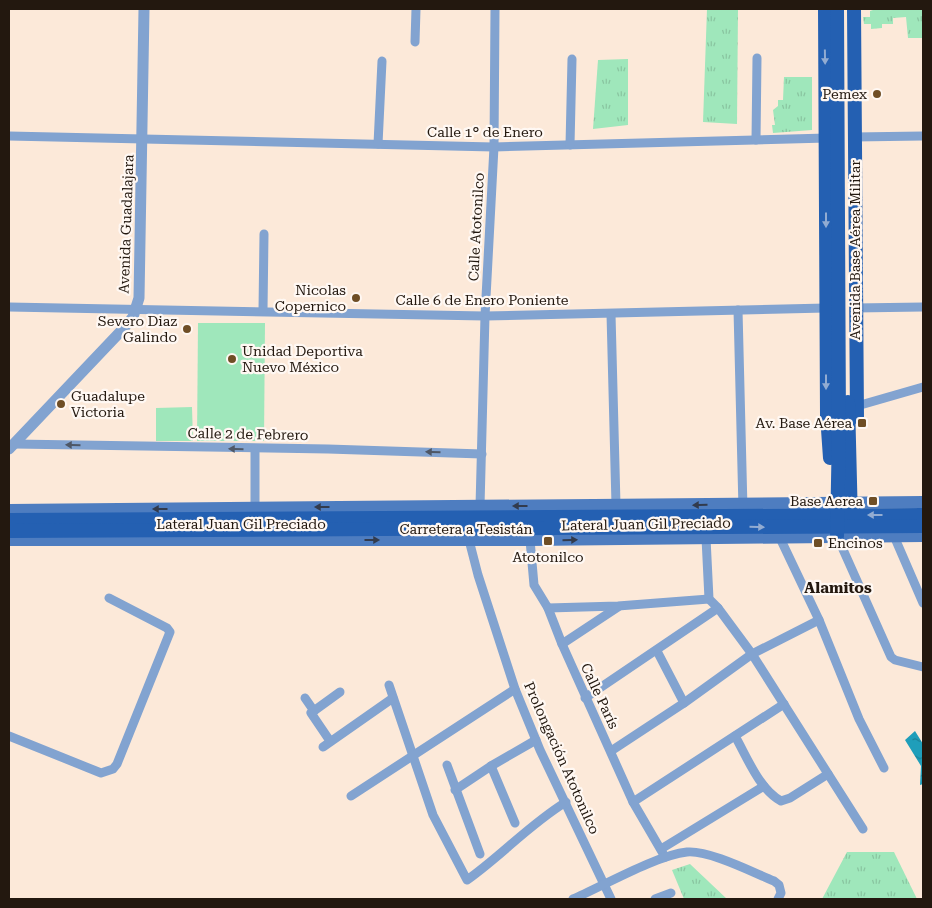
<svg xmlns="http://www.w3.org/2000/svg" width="932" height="908" viewBox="0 0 932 908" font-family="'Roboto Serif',serif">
  <defs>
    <pattern id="grass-tufts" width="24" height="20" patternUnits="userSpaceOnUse" patternTransform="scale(1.25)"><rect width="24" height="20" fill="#9fe7bb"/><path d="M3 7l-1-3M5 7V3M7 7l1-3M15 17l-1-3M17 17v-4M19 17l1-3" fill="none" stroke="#89c5a0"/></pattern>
    <pattern id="water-ripples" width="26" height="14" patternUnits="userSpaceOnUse" patternTransform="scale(1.25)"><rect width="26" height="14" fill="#1f9eba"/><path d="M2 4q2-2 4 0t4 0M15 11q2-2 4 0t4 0" fill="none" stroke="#1b8096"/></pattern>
  </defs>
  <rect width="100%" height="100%" fill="#fce9d9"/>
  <g fill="url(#grass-tufts)">
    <polygon points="707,9 738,9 737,124 703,122"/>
    <polygon points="876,9 923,9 923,38 908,38 906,17 893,18 893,24 882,24 882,28 871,29 871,24 864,24 863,17 870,17 870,11"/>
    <polygon points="628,59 628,125 593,129 598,60"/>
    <polygon points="784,77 812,77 812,130 773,133 772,125 775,125 773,110 778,106 778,100 783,100"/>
    <polygon points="847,852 894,852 917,899 822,899"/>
    <polygon points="690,864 727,899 684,899 672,870"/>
  </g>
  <g fill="#9fe7bb">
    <polygon points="198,323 265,323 264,441 197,441"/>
    <polygon points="192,407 193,441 156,441 156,408"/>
  </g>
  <polygon fill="url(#water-ripples)" points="915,731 923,744 923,784 920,785 921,766 905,740"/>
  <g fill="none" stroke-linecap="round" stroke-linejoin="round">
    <g stroke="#82a3d0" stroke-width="9">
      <polyline points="415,42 416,9"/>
      <polyline points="9,136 494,147 827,138"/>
      <polyline points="854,137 923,136"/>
      <polyline points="756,140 757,58"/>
      <polyline points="378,144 382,61"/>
      <polyline points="570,145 572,59"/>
      <polyline points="9,307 485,316 826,308"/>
      <polyline points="855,308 923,307"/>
      <polyline points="738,310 743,509"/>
      <polyline points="263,311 264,234"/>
      <polyline points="611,314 616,505"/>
      <polyline points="857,406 923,387"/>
      <polyline points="14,444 328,449 482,454"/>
      <polyline points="480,506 485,316 494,147 495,9"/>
      <polyline points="255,508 255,449"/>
      <polyline points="837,536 891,657 895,660 923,667"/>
      <polyline points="894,536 923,603"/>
      <polyline points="706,538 709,599 718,608 752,654 863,829"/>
      <polyline points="780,538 819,620 859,719 884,768"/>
      <polyline points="469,540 478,575 515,689 540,750 611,899"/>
      <polyline points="530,540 534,585 548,608 562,644 633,802 665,857"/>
      <polyline points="548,608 618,606 709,599"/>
      <polyline points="562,644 618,607"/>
      <polyline points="657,651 684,703"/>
      <path d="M389,685L433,815L467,880C501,856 530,824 566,802"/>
      <polyline points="305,698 314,711"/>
      <polyline points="585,698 718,608"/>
      <polyline points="9,736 101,773 113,769 117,764 170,632 167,628 109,598"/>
      <path d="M735,736C747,757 759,789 781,801L790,798L828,774"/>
      <polyline points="330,741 311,713 340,692"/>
      <polyline points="323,747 393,698"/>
      <polyline points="611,751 684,703 752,654 819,620"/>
      <polyline points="447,765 480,854"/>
      <polyline points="491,766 515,823"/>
      <polyline points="455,790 491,766 536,740"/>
      <polyline points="351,796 515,689"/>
      <polyline points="633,802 784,704"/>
      <polyline points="661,849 764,786"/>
      <path d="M573,899C603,886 657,855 687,852C709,850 752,872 774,881L779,885L781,893L778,899"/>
      <polyline points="655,899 671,893"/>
    </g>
    <polyline stroke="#82a3d0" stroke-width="11" points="9,449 122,330 133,317 139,298 144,9"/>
    <g stroke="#4e7dc0" stroke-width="12">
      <polyline points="9,510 923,502"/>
      <polyline points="9,540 530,540 923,536"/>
    </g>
    <g stroke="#2460b2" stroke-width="14">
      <polyline points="825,9 827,415 830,458"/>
      <polyline points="854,9 857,417"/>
      <polyline points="848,402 851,522"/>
      <polyline points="9,520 923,515"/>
      <polyline points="9,531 923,526"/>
      <polyline points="837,536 839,428 837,9"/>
    </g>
  </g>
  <defs><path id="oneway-solid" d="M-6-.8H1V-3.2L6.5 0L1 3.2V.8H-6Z" transform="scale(1.25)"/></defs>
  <g fill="#92acd2">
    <use href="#oneway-solid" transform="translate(825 57) rotate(89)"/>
    <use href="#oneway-solid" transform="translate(826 220) rotate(90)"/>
    <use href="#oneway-solid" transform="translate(826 382) rotate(90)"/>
    <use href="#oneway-solid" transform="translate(875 515) rotate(180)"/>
    <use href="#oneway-solid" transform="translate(757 527) rotate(1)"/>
  </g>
  <g fill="#4e5766">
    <use href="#oneway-solid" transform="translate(73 445) rotate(-179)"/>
    <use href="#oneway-solid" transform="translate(236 449) rotate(-179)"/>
    <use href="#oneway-solid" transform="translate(433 452) rotate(-178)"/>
  </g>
  <g fill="#323b4d">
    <use href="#oneway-solid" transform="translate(700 505) rotate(179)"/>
    <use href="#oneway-solid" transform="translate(520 506) rotate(180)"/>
    <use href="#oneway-solid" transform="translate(322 507) rotate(180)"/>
    <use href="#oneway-solid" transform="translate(160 509) rotate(180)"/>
    <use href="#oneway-solid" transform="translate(372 540)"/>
    <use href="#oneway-solid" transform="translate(570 540) rotate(-1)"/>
  </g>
  <g fill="#6f4e25" stroke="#fff8f3" stroke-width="2">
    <circle cx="877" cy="94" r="5"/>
    <circle cx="356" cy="298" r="5"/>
    <circle cx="187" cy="329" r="5"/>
    <circle cx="232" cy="359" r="5"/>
    <circle cx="61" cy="404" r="5"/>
    <rect x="857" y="418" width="10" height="10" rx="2.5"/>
    <rect x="868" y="496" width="10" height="10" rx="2.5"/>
    <rect x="543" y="536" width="10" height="10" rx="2.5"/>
    <rect x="813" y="538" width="10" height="10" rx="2.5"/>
  </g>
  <g text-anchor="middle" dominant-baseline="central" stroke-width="4.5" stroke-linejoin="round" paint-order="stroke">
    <g font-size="14" fill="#23180f" stroke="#fff8f3" text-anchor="end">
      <text x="867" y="94">Pemex</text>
      <text x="346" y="290">Nicolas<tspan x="346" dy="16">Copernico</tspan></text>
      <text x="177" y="321">Severo Diaz<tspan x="177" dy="16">Galindo</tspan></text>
      <text x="242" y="351" text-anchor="start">Unidad Deportiva<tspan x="242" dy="16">Nuevo México</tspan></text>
      <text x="71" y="396" text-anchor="start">Guadalupe<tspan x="71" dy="16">Victoria</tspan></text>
      <text x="852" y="423">Av. Base Aérea</text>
      <text x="863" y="501">Base Aerea</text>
      <text x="828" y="543" text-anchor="start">Encinos</text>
      <text x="548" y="557" text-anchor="middle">Atotonilco</text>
    </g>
    <g font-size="14" fill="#23180f" stroke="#fff8f3">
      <text x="485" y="132">Calle 1° de Enero</text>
      <text transform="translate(126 224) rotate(-88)">Avenida Guadalajara</text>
      <text transform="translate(476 227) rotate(-87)">Calle Atotonilco</text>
      <text transform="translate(855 250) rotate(-90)">Avenida Base Aérea Militar</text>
      <text x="482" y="300">Calle 6 de Enero Poniente</text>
      <text transform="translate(248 434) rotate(1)">Calle 2 de Febrero</text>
      <text x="241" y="524">Lateral Juan Gil Preciado</text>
      <text transform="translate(646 524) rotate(-1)">Lateral Juan Gil Preciado</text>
      <text x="466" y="529">Carretera a Tesistán</text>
      <text transform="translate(600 696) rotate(65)">Calle París</text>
      <text transform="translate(562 758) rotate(66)">Prolongación Atotonilco</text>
    </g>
    <g font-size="15" font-weight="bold" fill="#23180f" stroke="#fff8f3">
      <text x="838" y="588">Alamitos</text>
    </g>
  </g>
  <rect width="932" height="908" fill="none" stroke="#23180f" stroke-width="20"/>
</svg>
